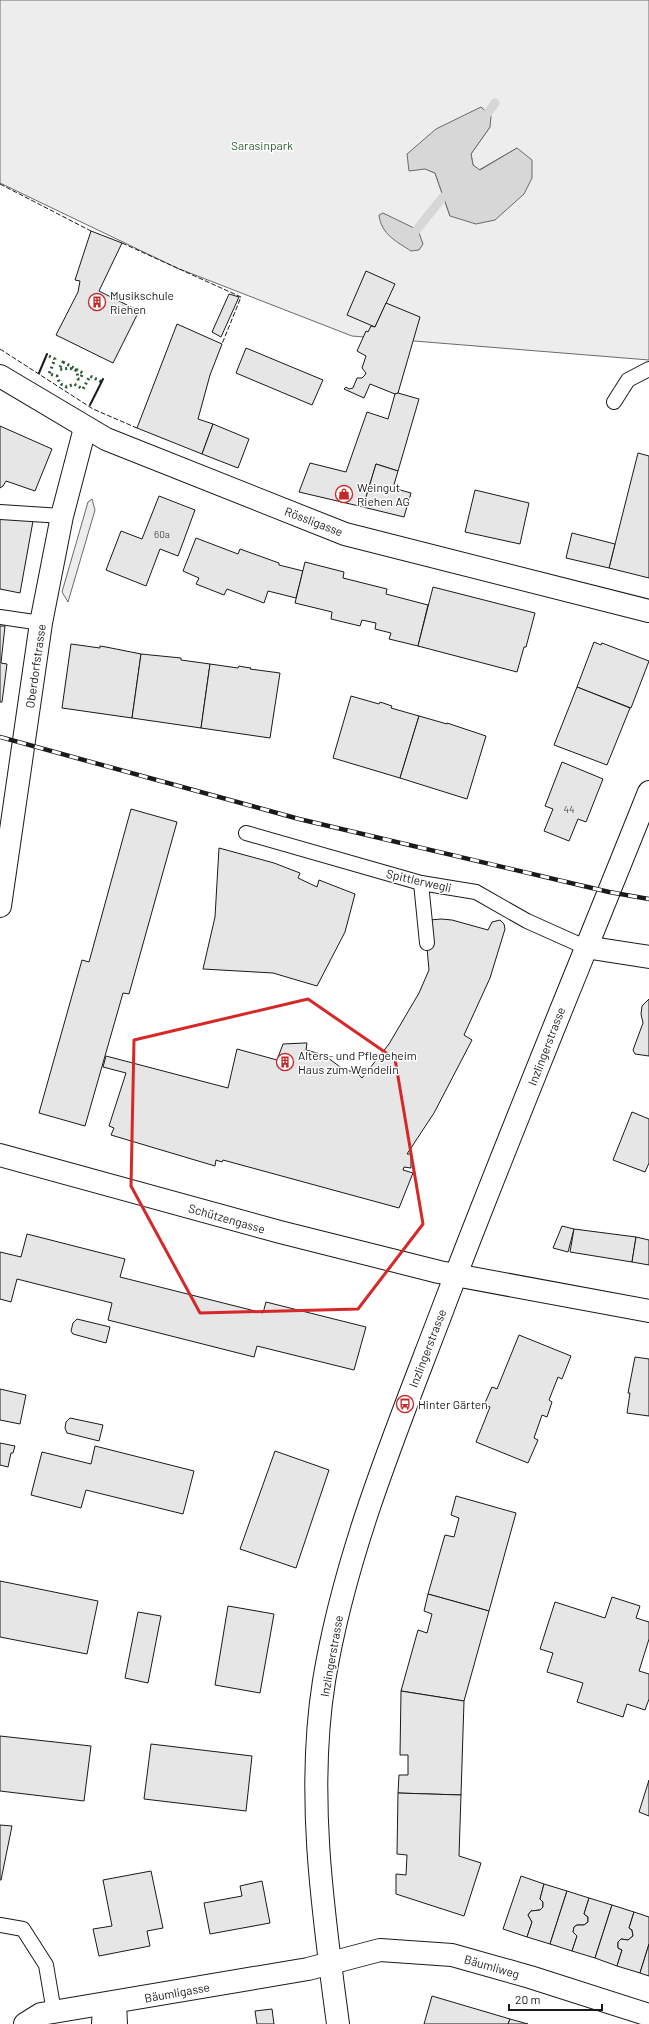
<svg xmlns="http://www.w3.org/2000/svg" width="649" height="2024" viewBox="0 0 649 2024" font-family="Barlow,sans-serif">
  <rect width="100%" height="100%" fill="#fff"/>
  <g fill="#ededed" stroke="#6a6a6a" fill-rule="evenodd">
    <path d="M0,0H649V360L352,336L177,268L0,183ZM490,127L471,154L473,165L479,170L517,148L450,216L435,173L426,169Z"/>
    <polygon points="92,499 95,510 68,602 62,592 88,502"/>
  </g>
  <g fill="#d7d7d7" stroke="#6a6a6a">
    <polygon points="481,107 491,116 490,127 471,154 473,165 480,170 517,148 532,160 532,178 524,194 495,220 476,224 450,216 435,173 425,169 409,171 407,154 436,129"/>
    <path d="M383,213L418,230L423,244L419,250L411,251C397,242 381,234 379,215Z"/>
  </g>
  <g fill="none" stroke-linecap="round" stroke-linejoin="round">
    <g stroke="#d7d7d7" stroke-width="9">
      <polyline points="488,113 495,103"/>
      <polyline points="414,233 443,197"/>
    </g>
  </g>
  <g fill="#e6e6e6" stroke="#1a1a1a">
    <polygon points="91,231 122,243 99,291 139,311 113,363 56,335 78,292 80,281 75,280"/>
    <polygon points="366,271 395,284 375,327 347,315"/>
    <polygon points="229,294 239,297 221,337 212,332"/>
    <polygon points="386,303 420,317 398,393 395,394 370,384 364,398 344,389 346,387 349,389 353,388 357,378 362,378 365,375 366,373 362,368 366,356 357,351 366,331 368,332 371,326 375,327"/>
    <polygon points="177,324 222,344 210,375 198,419 213,424 202,454 137,428"/>
    <polygon points="246,348 323,380 312,405 236,373"/>
    <polygon points="398,393 419,399 398,471 376,464 363,507 299,492 310,463 346,472 367,412 388,419 395,394"/>
    <polygon points="213,424 249,439 238,468 202,454"/>
    <polygon points="0,426 52,449 35,491 6,481 3,486 0,488"/>
    <polygon points="638,453 649,456 649,578 609,568"/>
    <polygon points="376,464 398,471 393,488 411,493 404,517 363,507"/>
    <polygon points="475,490 529,503 520,544 465,532"/>
    <polygon points="159,496 195,510 178,556 160,549 146,586 106,570 121,531 142,539"/>
    <polygon points="0,515 33,521 20,593 0,589"/>
    <polygon points="572,533 615,544 609,568 566,558"/>
    <polygon points="196,538 238,554 240,549 279,563 279,565 303,571 296,598 268,591 264,603 227,589 224,595 196,584 199,578 183,571"/>
    <polygon points="305,562 344,572 343,578 387,589 386,594 428,605 418,646 389,639 391,633 375,629 376,623 362,620 360,626 331,619 332,612 295,603"/>
    <polygon points="433,587 535,613 526,647 524,647 517,672 418,646"/>
    <polygon points="0,626 5,626 1,663 7,664 2,702 0,702"/>
    <polygon points="594,642 601,645 602,643 649,661 631,708 577,687"/>
    <polygon points="71,644 100,648 100,646 106,647 141,654 132,718 62,708"/>
    <polygon points="141,654 181,658 181,660 210,664 201,728 132,718"/>
    <polygon points="210,664 238,668 239,666 244,667 251,668 250,669 280,673 270,738 201,728"/>
    <polygon points="577,687 630,708 607,765 554,745"/>
    <polygon points="351,696 379,704 380,702 392,706 391,708 419,716 400,778 333,758"/>
    <polygon points="419,716 447,724 447,723 486,736 467,799 400,778"/>
    <polygon points="562,762 603,779 586,822 578,819 569,841 544,831 553,809 545,806"/>
    <polygon points="131,809 177,822 129,994 123,993 85,1126 39,1113 82,960 89,962"/>
    <polygon points="219,848 274,863 300,873 298,878 317,887 319,880 355,894 345,932 317,986 273,973 203,969 215,917"/>
    <polygon points="441,919 452,920 488,930 492,922 500,920 504,924 505,929 490,978 464,1035 472,1040 434,1113 407,1154 411,1154 411,1168 404,1167 403,1170 413,1173 399,1208 223,1160 222,1162 216,1160 215,1166 111,1135 114,1128 109,1126 126,1073 103,1067 106,1056 228,1088 237,1049 277,1060 283,1044 304,1043 307,1043 306,1050 324,1055 343,1069 357,1073 362,1078 389,1044 419,993 429,970 427,948 433,947 430,920"/>
    <polygon points="649,999 649,1056 635,1054 633,1050 643,1023 641,1014 642,1006"/>
    <polygon points="632,1112 649,1119 649,1163 645,1172 613,1160"/>
    <polygon points="562,1226 574,1229 568,1252 553,1248"/>
    <polygon points="574,1229 636,1237 632,1262 570,1252"/>
    <polygon points="27,1234 125,1259 120,1277 263,1313 266,1302 366,1327 354,1370 257,1346 254,1357 108,1320 112,1303 17,1279 11,1302 0,1299 0,1252 21,1257"/>
    <polygon points="636,1237 649,1240 649,1265 632,1262"/>
    <polygon points="77,1319 110,1327 106,1343 73,1334 71,1331 73,1323"/>
    <polygon points="519,1335 571,1356 562,1379 558,1377 549,1400 552,1402 547,1417 542,1415 534,1438 538,1440 528,1463 476,1442 490,1407 484,1405 492,1387 497,1389"/>
    <polygon points="635,1357 649,1359 649,1416 627,1413 630,1393 628,1393"/>
    <polygon points="0,1389 26,1395 20,1424 0,1420"/>
    <polygon points="70,1418 103,1425 99,1441 67,1433 65,1428 66,1422"/>
    <polygon points="0,1443 15,1446 13,1453 11,1453 8,1467 0,1465"/>
    <polygon points="95,1446 194,1471 183,1514 86,1490 81,1508 31,1495 42,1452 91,1464"/>
    <polygon points="275,1451 329,1470 296,1568 240,1549"/>
    <polygon points="456,1496 516,1513 489,1611 428,1594 445,1535 454,1537 459,1518 451,1515"/>
    <polygon points="0,1581 98,1601 87,1654 0,1637"/>
    <polygon points="428,1594 489,1611 464,1701 401,1691 418,1630 427,1633 432,1614 424,1611"/>
    <polygon points="612,1597 640,1606 636,1618 649,1622 649,1639 639,1671 649,1674 649,1699 645,1710 627,1704 623,1717 577,1702 583,1683 547,1672 553,1653 540,1649 555,1602 605,1618"/>
    <polygon points="228,1606 274,1614 260,1693 215,1685"/>
    <polygon points="138,1612 161,1616 148,1683 125,1678"/>
    <polygon points="401,1691 464,1701 461,1795 398,1793 399,1775 408,1775 408,1755 400,1755"/>
    <polygon points="0,1736 91,1746 84,1801 0,1791"/>
    <polygon points="151,1744 252,1756 246,1811 144,1799"/>
    <polygon points="649,1780 649,1816 639,1812"/>
    <polygon points="398,1793 461,1795 459,1856 481,1863 464,1916 396,1894 396,1874 406,1875 407,1855 397,1854"/>
    <polygon points="0,1825 12,1826 1,1880 0,1880"/>
    <polygon points="151,1871 163,1928 147,1931 150,1946 99,1956 93,1929 112,1926 103,1880"/>
    <polygon points="521,1876 544,1884 540,1899 543,1902 543,1907 540,1910 531,1911 528,1915 532,1922 527,1937 503,1929"/>
    <polygon points="262,1881 270,1923 210,1934 204,1903 242,1896 240,1886"/>
    <polygon points="544,1884 567,1891 550,1944 527,1937 532,1922 528,1915 531,1911 540,1910 543,1907 543,1902 540,1899"/>
    <polygon points="567,1891 589,1898 584,1914 588,1917 588,1922 584,1925 577,1925 574,1927 573,1932 577,1936 572,1951 550,1944"/>
    <polygon points="589,1898 612,1905 595,1958 572,1951 577,1936 573,1932 574,1927 577,1925 584,1925 588,1922 588,1917 584,1914"/>
    <polygon points="612,1905 634,1912 629,1928 632,1930 633,1936 628,1940 621,1939 618,1942 618,1948 622,1950 617,1966 595,1958"/>
    <polygon points="634,1912 649,1917 649,1944 640,1973 617,1966 622,1950 618,1948 618,1942 621,1939 628,1940 633,1936 632,1930 629,1928"/>
    <polygon points="649,1944 649,1976 640,1973"/>
    <polygon points="432,1996 510,2019 508,2024 424,2024"/>
    <polygon points="272,2009 274,2024 257,2024 255,2011"/>
    <polygon points="510,2019 528,2024 508,2024"/>
  </g>
  <g fill="none" stroke-linecap="round" stroke-linejoin="round">
    <g stroke="#1a1a1a" stroke-width="16">
      <g id="service">
        <polyline points="614,402 628,380 649,369"/>
        <polyline points="0,512 62,516"/>
        <polyline points="0,617 41,623"/>
        <polyline points="246,833 421,883 476,892 527,921 585,947"/>
        <polyline points="421,883 427,943"/>
        <polyline points="0,1925 23,1929 46,1965 54,2012"/>
        <polyline points="99,2024 100,2005"/>
      </g>
    </g>
    <g stroke="#1a1a1a" stroke-width="24">
      <g id="minor">
        <polyline points="0,376 106,439 345,534 649,611"/>
        <polyline points="0,906 41,623 62,516 85,428"/>
        <polyline points="585,947 649,957"/>
        <polyline points="0,1155 280,1232 439,1272 649,1311"/>
        <polyline points="115,2003 116,2024"/>
        <polyline points="25,2024 41,2014 308,1969 380,1950 452,1955 530,1977 649,2015"/>
      </g>
    </g>
    <g stroke="#1a1a1a" stroke-width="24">
      <path id="tertiary" d="M338,2024C323,1912 306,1794 324,1681C345,1553 396,1432 442,1311C508,1137 580,965 649,792"/>
    </g>
    <use href="#service" stroke="#fff" stroke-width="14"/>
    <use href="#minor" stroke="#fff" stroke-width="22"/>
    <use href="#tertiary" stroke="#fff" stroke-width="22"/>
    <g stroke="#1a1a1a" stroke-width="4.5">
      <polyline id="rail" points="0,737 299,819 609,892 649,899"/>
    </g>
    <use href="#rail" stroke="#fff" stroke-width="3" stroke-dasharray="9" stroke-linecap="butt"/>
    <g stroke="#2b5a34" stroke-width="3" stroke-dasharray="2 3" stroke-linecap="butt">
      <path d="M49,356L55,359L49,374L57,376C59,383 61,385 67,387L74,384L83,389L90,376L102,382"/>
      <path d="M63,362L83,373L80,379H78L77,371C69,366 66,370 59,369Z"/>
    </g>
    <g stroke="#1a1a1a" stroke-width="1" stroke-dasharray="5 2" stroke-linecap="butt">
      <polyline points="0,184 91,231"/>
      <polyline points="122,243 241,297 222,344"/>
      <polyline points="0,349 93,409 137,428"/>
    </g>
    <g stroke="#1a1a1a" stroke-width="2">
      <polyline points="39,373 47,354"/>
      <polyline points="90,405 103,379"/>
    </g>
  </g>
  <path fill="none" stroke="#d62828" stroke-width="3" stroke-linejoin="round" d="M308,999L395,1059L423,1224L358,1309L200,1313L131,1186L134,1040Z"/>
  <defs>
    <g id="building-ring" transform="scale(0.9)"><circle r="9.5" fill="#fff" stroke="#c62828" stroke-width="1.5"/><path d="M-4-6H4V6H1V3H-1V6H-4ZM-2.5-4.3h1.7v1.8h-1.7ZM.8-4.3h1.7v1.8H.8ZM-2.5-1h1.7V.8h-1.7ZM.8-1h1.7V.8H.8Z" fill="#c62828"/></g>
    <g id="shop-ring" transform="scale(0.9)"><circle r="9.5" fill="#fff" stroke="#c62828" stroke-width="1.5"/><path d="M-5-2.5h2.3a2.7 3.5 0 0 1 5.4 0H5L5.5 6h-11ZM-1.5-2.5h3a1.5 2.3 0 0 0-3 0Z" fill="#c62828"/></g>
    <g id="bus-ring" transform="scale(0.9)"><circle r="9.5" fill="#fff" stroke="#c62828" stroke-width="1.5"/><path d="M-5-6H5V4H4V6H2V4H-2V6H-4V4H-5ZM-3.5-4V0h7V-4ZM-3.5 1.2v1.5H-2V1.2ZM2 1.2v1.5H3.5V1.2Z" fill="#c62828"/></g>
  </defs>
  <g fill-rule="evenodd">
    <use href="#building-ring" x="97" y="302"/>
    <use href="#shop-ring" x="344" y="494"/>
    <use href="#building-ring" x="285" y="1062"/>
    <use href="#bus-ring" x="405" y="1404"/>
  </g>
  <g text-anchor="middle" dominant-baseline="central" stroke-width="3" stroke-linejoin="round" paint-order="stroke">
    <g font-size="10" fill="#4d4d4d">
      <text x="162" y="534">60a</text>
      <text x="569" y="809">44</text>
    </g>
    <g font-size="12" fill="#2b5a34" stroke="#fff">
      <text x="262" y="145">Sarasinpark</text>
    </g>
    <g font-size="12" fill="#1a1a1a" stroke="#fff" text-anchor="start">
      <text x="110" y="295">Musikschule<tspan x="110" dy="14">Riehen</tspan></text>
      <text x="357" y="487">Weingut<tspan x="357" dy="14">Riehen AG</tspan></text>
      <text x="298" y="1055">Alters- und Pflegeheim<tspan x="298" dy="14">Haus zum Wendelin</tspan></text>
      <text x="418" y="1404">Hinter Gärten</text>
    </g>
    <g font-size="12" fill="#1a1a1a" stroke="#fff">
      <text transform="translate(314 521) rotate(21)">Rössligasse</text>
      <text transform="translate(35 666) rotate(-82)">Oberdorfstrasse</text>
      <text transform="translate(419 880) rotate(13)">Spittlerwegli</text>
      <text transform="translate(546 1046) rotate(-69)">Inzlingerstrasse</text>
      <text transform="translate(227 1218) rotate(16)">Schützengasse</text>
      <text transform="translate(427 1348) rotate(-69)">Inzlingerstrasse</text>
      <text transform="translate(331 1656) rotate(-80)">Inzlingerstrasse</text>
      <text transform="translate(492 1966) rotate(16)">Bäumliweg</text>
      <text transform="translate(177 1992) rotate(-10)">Bäumligasse</text>
    </g>
  </g>
  <path d="M509 2004v6h93v-6" fill="none" stroke="#1a1a1a" stroke-width="2"/>
  <text x="515" y="2004" font-size="12" fill="#1a1a1a" stroke="#ffffff" stroke-width="3" paint-order="stroke">20 m</text>
</svg>
